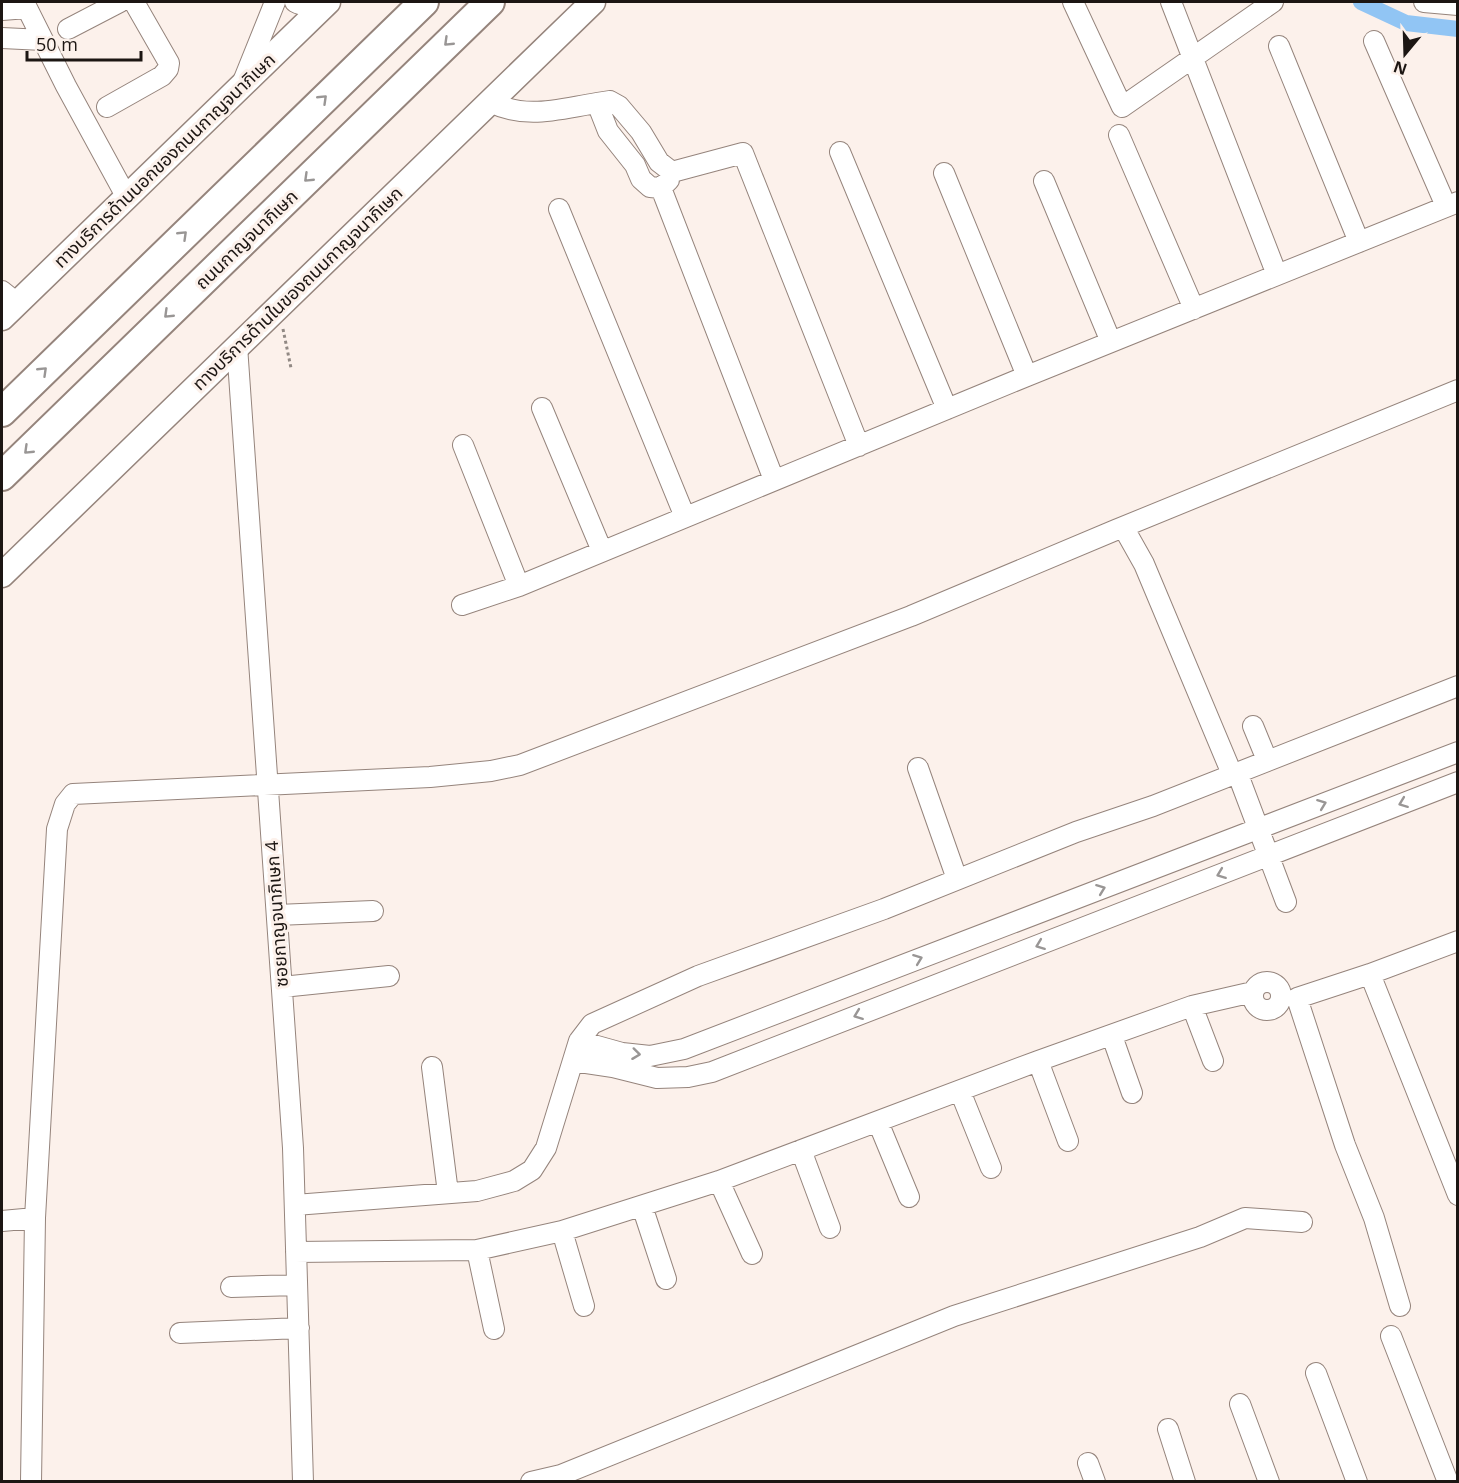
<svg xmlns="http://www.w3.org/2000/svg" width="1459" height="1483" viewBox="0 0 1459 1483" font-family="'Open Sans','Noto Sans Thai',sans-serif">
<rect width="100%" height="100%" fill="#fcf1eb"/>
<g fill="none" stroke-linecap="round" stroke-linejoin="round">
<!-- canal -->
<path stroke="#91c5f4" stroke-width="16" d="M 1361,2 L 1406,23 L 1458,29"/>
<!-- minor casing -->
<g stroke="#95847c" stroke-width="22">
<path id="minor" d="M 24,2 L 66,86 L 126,196
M 295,2 C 304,7 313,5 322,2
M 1073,2 L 1122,107 L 1273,2
M 1171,2 L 1277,275
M 1424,2 L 1458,5
M 2,10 L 27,8
M 68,29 L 120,2
M 2,38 L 43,40
M 1374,41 L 1446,206
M 1279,46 L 1359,242
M 242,84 L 275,2
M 490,102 C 527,120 558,109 597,103 L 608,131 L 635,165 L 641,179 L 650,187 L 661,188 L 669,180
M 597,103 L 610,101 L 619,106 L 641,132 L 659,162 L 672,172
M 107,107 L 162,76 L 168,69 L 169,63 L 134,2
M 1119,135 L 1194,309
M 840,152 L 947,409
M 672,172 L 743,153 L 859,446
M 944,173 L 1027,376
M 1044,181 L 1111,342
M 661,188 L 774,480
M 559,209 L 685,517
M 2,291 L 17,303
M 237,346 L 293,1148 L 303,1482
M 542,408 L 602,551
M 463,445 L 519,586
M 1118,529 L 1458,390
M 462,605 L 519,586 L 1027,376 L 1458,202
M 1253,726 L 1267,760
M 918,768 L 957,879
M 1237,772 L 1286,902
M 277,915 L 373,911
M 1370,974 L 1458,1195
M1253 996a14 14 0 1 1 28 0a14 14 0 1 1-28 0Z
M 282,987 L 389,976
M 1192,1006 L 1213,1061
M 1112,1036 L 1132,1093
M 579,1041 L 622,1053 L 650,1056 L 684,1049 L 1458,752
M 573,1061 L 613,1067 L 657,1078 L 688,1077 L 712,1072 L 1458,782
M 1038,1061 L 1068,1141
M 432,1067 L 448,1193
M 960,1091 L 991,1168
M 878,1122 L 909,1197
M 801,1150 L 830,1228
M 719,1181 L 752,1254
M 295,1205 L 477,1191 L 514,1181 L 532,1170 L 546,1148 L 579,1041 L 592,1024 L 698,976 L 884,909 L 1076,832 L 1153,806 L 1458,686
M 642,1206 L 666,1279
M 2,1221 L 35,1218
M 562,1231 L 584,1306
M 477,1250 L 494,1329
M 296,1252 L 477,1250 L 562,1231 L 719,1181 L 1038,1061 L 1192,1006 L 1253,992
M 231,1287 L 297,1285
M 1400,1306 L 1374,1218 L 1345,1145 L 1297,998 L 1370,974 L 1458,941
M 180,1333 L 299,1328
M 1391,1336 L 1448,1482
M 1316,1373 L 1357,1482
M 1240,1404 L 1269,1482
M 1168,1429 L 1185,1482
M 1088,1463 L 1095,1482
M 31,1482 L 35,1218 L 57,829 L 65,804 L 73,794 L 430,777 L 491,771 L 520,765 L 911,616 L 1118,529 L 1126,532 L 1144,564 L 1232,774
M 531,1482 L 561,1475 L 954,1316 L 1200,1237 L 1245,1218 L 1302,1222"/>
</g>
<!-- major casing -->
<g stroke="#95847c" stroke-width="27">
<path id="major" d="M 2,318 L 328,2
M 2,575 L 593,2"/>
</g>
<!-- highway casing -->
<g stroke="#95847c" stroke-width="32">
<path id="highway" d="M 2,412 L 424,2
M 2,476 L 490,2"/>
</g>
<!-- path -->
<path stroke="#918984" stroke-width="3" stroke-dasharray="3 3" stroke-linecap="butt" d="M 283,329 L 291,368"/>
<!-- minor -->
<use href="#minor" stroke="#fff" stroke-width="20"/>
<!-- major -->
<use href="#major" stroke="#fff" stroke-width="24"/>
<!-- highway -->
<use href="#highway" stroke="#fff" stroke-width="28"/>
</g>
<!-- one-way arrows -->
<defs><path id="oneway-chevron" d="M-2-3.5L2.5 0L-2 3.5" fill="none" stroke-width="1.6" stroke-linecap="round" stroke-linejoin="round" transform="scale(1.5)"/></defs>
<g stroke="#999695">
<use href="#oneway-chevron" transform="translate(448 42) rotate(136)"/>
<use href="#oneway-chevron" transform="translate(323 99) rotate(-44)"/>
<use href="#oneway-chevron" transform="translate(308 178) rotate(136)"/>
<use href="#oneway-chevron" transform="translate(183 235) rotate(-44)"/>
<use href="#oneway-chevron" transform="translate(168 314) rotate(136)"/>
<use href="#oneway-chevron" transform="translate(43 371) rotate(-44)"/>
<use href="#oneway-chevron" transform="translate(28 450) rotate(136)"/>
<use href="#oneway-chevron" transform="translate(1403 803) rotate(159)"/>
<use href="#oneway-chevron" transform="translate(1322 804) rotate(-21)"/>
<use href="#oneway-chevron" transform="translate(1221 874) rotate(159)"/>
<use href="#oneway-chevron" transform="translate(1101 889) rotate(-21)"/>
<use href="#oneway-chevron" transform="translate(1040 945) rotate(159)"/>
<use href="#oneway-chevron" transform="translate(918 959) rotate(-21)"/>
<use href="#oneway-chevron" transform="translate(858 1015) rotate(159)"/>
<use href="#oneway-chevron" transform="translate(636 1054) rotate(7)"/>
</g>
<g text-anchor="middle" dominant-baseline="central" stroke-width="6" stroke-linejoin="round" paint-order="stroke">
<!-- street labels -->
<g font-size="18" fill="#1c1613" stroke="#fcf1eb">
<text transform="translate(164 160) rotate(-44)">ทางบริการด้านนอกของถนนกาญจนาภิเษก</text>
<text transform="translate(246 239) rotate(-44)">ถนนกาญจนาภิเษก</text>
<text transform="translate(297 288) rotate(-44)">ทางบริการด้านในของถนนกาญจนาภิเษก</text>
<text transform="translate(276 914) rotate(-94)">ซอยกาญจนาภิเษก 4</text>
</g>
</g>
<!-- border -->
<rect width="1459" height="1483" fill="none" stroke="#1c1613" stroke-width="6"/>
<!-- north arrow -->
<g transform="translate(1405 54) rotate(199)" stroke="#fcf1eb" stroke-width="4.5" paint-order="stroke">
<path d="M0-4.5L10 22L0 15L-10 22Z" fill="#1c1613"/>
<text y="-9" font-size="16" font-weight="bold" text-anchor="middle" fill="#1c1613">N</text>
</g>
<!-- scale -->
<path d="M27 51v9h114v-9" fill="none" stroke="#1c1613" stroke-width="3"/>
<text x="36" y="51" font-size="18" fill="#1c1613" stroke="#fcf1eb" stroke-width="4.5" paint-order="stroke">50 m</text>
</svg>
